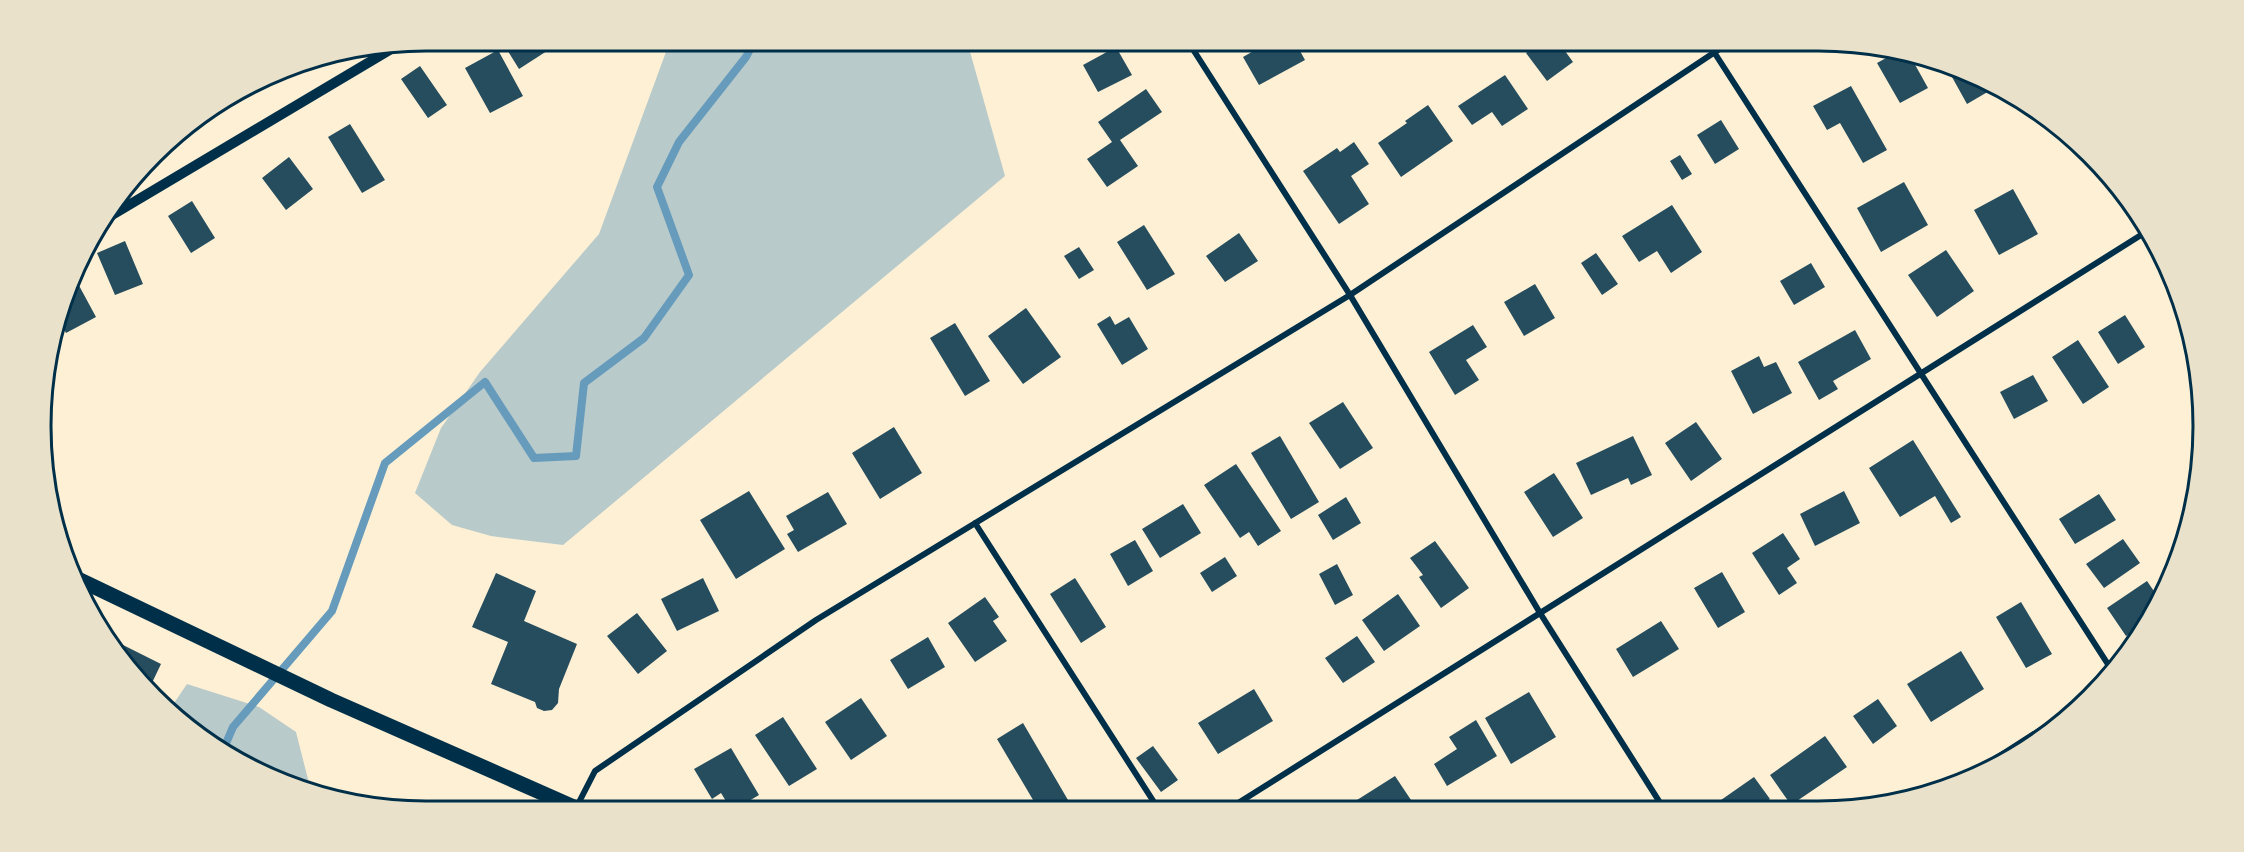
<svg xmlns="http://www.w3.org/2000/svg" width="2244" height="852" viewBox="0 0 2244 852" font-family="'Zilla Slab',serif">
<rect width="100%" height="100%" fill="#fdf0d5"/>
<!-- green -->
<path fill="#b9caca" d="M 670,41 L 967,41 L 1005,176 L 563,545 L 491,536 L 452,525 L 415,493 L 441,428 L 480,372 L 599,234 Z
M 187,684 L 259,707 L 296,732 L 311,791 L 192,732 L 170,709 Z"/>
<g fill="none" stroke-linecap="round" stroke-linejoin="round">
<!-- stream -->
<path stroke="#669bbc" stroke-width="8" d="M 224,748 L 233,727 L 332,611 L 385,463 L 485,382 L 534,458 L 576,456 L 584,383 L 644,338 L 689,275 L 657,187 L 679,142 L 746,57 L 755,40"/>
</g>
<!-- building -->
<path fill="#264d5e" d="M 501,40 L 564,40 L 519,69 Z
M 1273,40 L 1294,40 L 1305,60 L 1259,85 L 1243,57 Z
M 1543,40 L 1557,40 L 1573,62 L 1547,81 L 1526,53 Z
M 1116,47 L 1132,75 L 1098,92 L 1083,65 Z
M 498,50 L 523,96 L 490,113 L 465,68 Z
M 1899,51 L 1908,52 L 1928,88 L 1900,103 L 1877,63 Z
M 420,66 L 447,105 L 428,118 L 401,79 Z
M 1947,68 L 1991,90 L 1967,104 Z
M 1505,75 L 1528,109 L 1502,126 L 1492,112 L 1472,125 L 1458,106 Z
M 1851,86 L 1887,150 L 1863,163 L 1840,123 L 1827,130 L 1813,106 Z
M 1146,89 L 1162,112 L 1120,140 L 1138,166 L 1107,187 L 1087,159 L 1112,142 L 1098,122 Z
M 1428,105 L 1453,141 L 1401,177 L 1378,143 L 1407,123 L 1405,121 Z
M 1721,120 L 1739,149 L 1715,164 L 1697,135 Z
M 350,124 L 385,180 L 362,193 L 328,137 Z
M 1354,142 L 1369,164 L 1351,176 L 1369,204 L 1339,224 L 1303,171 L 1337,148 L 1340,152 Z
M 1680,155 L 1692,174 L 1682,180 L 1670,161 Z
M 289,157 L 313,189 L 286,210 L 262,178 Z
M 1904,182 L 1928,225 L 1881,252 L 1857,208 Z
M 2013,189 L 2038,234 L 1999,255 L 1974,210 Z
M 192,201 L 215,238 L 191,253 L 168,216 Z
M 1672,205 L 1702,252 L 1671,273 L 1657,251 L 1639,262 L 1622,236 Z
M 1144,225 L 1175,274 L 1147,290 L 1117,242 Z
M 1239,233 L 1258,261 L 1225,282 L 1206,256 Z
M 125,241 L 143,284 L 115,295 L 97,253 Z
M 1079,247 L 1094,270 L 1079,279 L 1064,256 Z
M 1946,250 L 1974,291 L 1937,317 L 1908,275 Z
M 1596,253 L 1618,284 L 1602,295 L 1581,263 Z
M 1811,263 L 1825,287 L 1794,305 L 1780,281 Z
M 76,280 L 96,317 L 66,333 L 61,324 Z
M 1535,284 L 1555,318 L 1524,336 L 1504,302 Z
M 1026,308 L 1061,357 L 1023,384 L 988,336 Z
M 2125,315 L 2145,347 L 2118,364 L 2098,332 Z
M 1110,316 L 1115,325 L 1129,317 L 1148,349 L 1122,365 L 1097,324 Z
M 955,323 L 990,381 L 965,396 L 930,338 Z
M 1473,325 L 1487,347 L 1466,360 L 1479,380 L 1455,395 L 1429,352 Z
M 1855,330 L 1871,359 L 1833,381 L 1838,389 L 1819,400 L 1798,362 Z
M 2078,340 L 2109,387 L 2083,404 L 2052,357 Z
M 1759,356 L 1764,367 L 1776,362 L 1792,393 L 1753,414 L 1731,371 Z
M 2033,375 L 2048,401 L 2014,419 L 2000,392 Z
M 1343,402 L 1373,448 L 1340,469 L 1309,423 Z
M 1696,422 L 1722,459 L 1691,481 L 1665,443 Z
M 894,427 L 922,473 L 880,499 L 852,453 Z
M 1280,436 L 1319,502 L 1291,519 L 1251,453 Z
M 1633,436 L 1652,475 L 1631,485 L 1628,478 L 1591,495 L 1576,463 Z
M 1913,440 L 1961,517 L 1951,523 L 1935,496 L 1900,517 L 1869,468 Z
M 1236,464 L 1281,531 L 1258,546 L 1249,532 L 1240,538 L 1204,485 Z
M 1554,473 L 1583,518 L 1553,537 L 1524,492 Z
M 749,491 L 785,549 L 736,579 L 700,520 Z
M 1844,491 L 1860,523 L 1815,546 L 1800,514 Z
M 828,492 L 847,524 L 798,552 L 787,534 L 794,530 L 786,516 Z
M 2099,494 L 2116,520 L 2075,544 L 2059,519 Z
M 1346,497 L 1361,523 L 1333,540 L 1318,515 Z
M 1183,504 L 1201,533 L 1160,558 L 1142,529 Z
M 1783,533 L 1800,559 L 1787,568 L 1797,583 L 1779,595 L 1752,553 Z
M 2123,539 L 2140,563 L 2104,588 L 2086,564 Z
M 1135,540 L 1153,571 L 1128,586 L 1110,554 Z
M 1435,541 L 1469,588 L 1441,608 L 1419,577 L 1423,575 L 1410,558 Z
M 1225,557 L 1237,576 L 1212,592 L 1200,573 Z
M 1337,564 L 1353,595 L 1335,605 L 1319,574 Z
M 1722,572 L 1745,612 L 1718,628 L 1694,588 Z
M 496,573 L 536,591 L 524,621 L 577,644 L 559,689 L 558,703 L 552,710 L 544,711 L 537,708 L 535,702 L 491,684 L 508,642 L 472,627 Z
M 703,578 L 719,611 L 677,631 L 661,599 Z
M 1075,578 L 1106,627 L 1081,643 L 1050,594 Z
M 2147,581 L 2160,600 L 2152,619 L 2126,636 L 2107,608 Z
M 1398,594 L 1420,626 L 1384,651 L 1362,620 Z
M 985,597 L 999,617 L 993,621 L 1007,641 L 975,662 L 948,623 Z
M 2021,602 L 2052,654 L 2026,668 L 1996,617 Z
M 637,613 L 667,651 L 638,674 L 607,636 Z
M 1661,621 L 1679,649 L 1633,677 L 1616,649 Z
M 103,635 L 161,664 L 150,687 L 105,640 Z
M 1357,636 L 1375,662 L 1343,683 L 1325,658 Z
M 928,637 L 945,667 L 908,689 L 890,660 Z
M 1961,651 L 1984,689 L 1931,722 L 1907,684 Z
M 1254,689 L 1273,721 L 1218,754 L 1198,723 Z
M 1529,692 L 1556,737 L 1511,764 L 1485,718 Z
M 861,698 L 887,736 L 851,760 L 825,722 Z
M 1878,699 L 1897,726 L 1873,744 L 1853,716 Z
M 783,717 L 817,769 L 789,786 L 755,735 Z
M 1476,720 L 1497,756 L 1447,786 L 1434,764 L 1457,749 L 1449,737 Z
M 1023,723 L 1068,800 L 1051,810 L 1039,810 L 997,739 Z
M 1825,736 L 1847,767 L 1791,805 L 1770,775 Z
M 1153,746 L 1178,780 L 1161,792 L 1136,758 Z
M 731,748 L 759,795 L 732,811 L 721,793 L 712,799 L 694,769 Z
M 1395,776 L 1417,809 L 1363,809 L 1357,800 Z
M 1754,777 L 1770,799 L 1756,808 L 1712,809 L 1711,807 Z"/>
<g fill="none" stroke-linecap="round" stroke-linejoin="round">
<!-- minor -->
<path stroke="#003049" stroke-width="6" d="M 1187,40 L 1350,295 L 1540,613 L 1664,809
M 1714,52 L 2111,669
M 975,523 L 1159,810
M 1964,779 L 2082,703
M 576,808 L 595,771 L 816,620 L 1350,295 L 1733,40
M 1227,810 L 2149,230"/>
<!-- tertiary -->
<path stroke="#003049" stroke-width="10" d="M 102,221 L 398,45"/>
<!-- primary -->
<path stroke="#003049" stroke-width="15" d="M 80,580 L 331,700 L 583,811"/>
</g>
<!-- crop -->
<path d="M0 0H2244V852H0ZM426 51H1818A375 375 0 0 1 2193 426V426A375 375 0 0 1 1818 801H426A375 375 0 0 1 51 426V426A375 375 0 0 1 426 51Z" fill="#e9e1ca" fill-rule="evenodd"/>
<path fill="none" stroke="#003049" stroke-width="3" d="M426 51H1818A375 375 0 0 1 2193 426V426A375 375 0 0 1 1818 801H426A375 375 0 0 1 51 426V426A375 375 0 0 1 426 51Z"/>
</svg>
